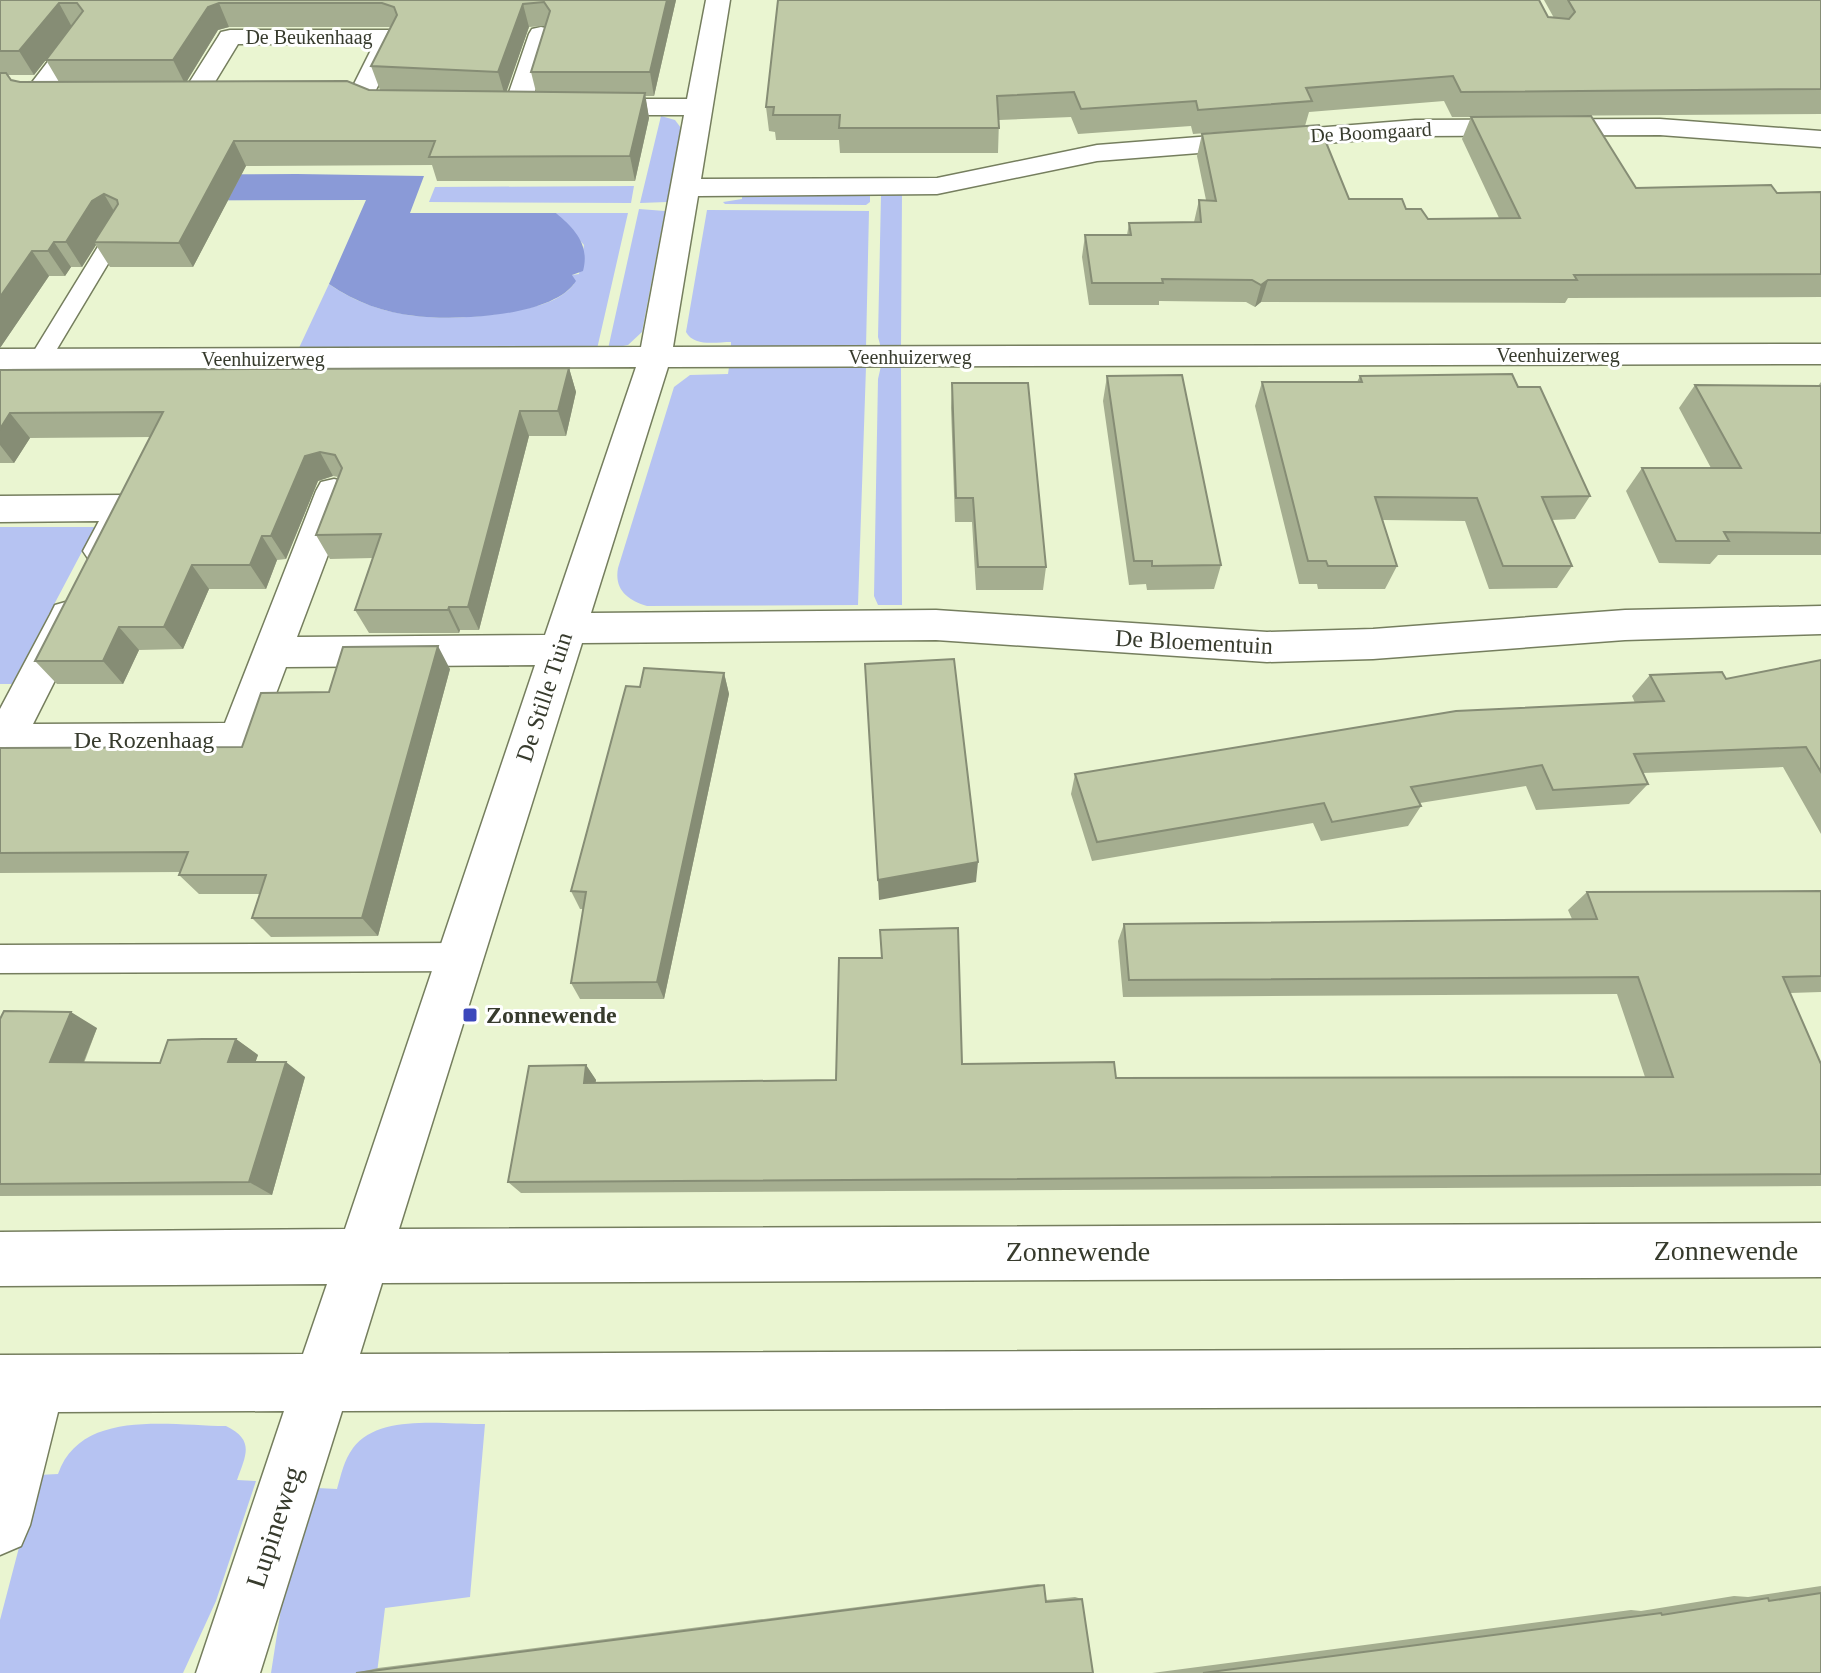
<svg xmlns="http://www.w3.org/2000/svg" width="1821" height="1673" viewBox="0 0 1821 1673" font-family="'Times New Roman',serif">
<rect width="100%" height="100%" fill="#eaf5d1"/>
<!-- green -->
<path fill="#b6c3f2" d="M 661,116 L 675,120 L 681,128 L 667,202 L 640,203 Z
M 634,186 L 631,203 L 429,202 L 435,187 Z
M 742,194 L 870,194 L 870,202 L 866,205 L 725,204 L 723,202 L 742,199 Z
M 902,194 L 901,348 L 881,348 L 878,337 L 881,195 Z
M 639,209 L 665,211 L 642,332 L 628,345 L 608,349 Z
M 707,210 L 869,211 L 866,348 L 731,349 L 731,342 C 716,342 694,347 686,332 Z
M 556,213 L 628,213 L 597,349 L 298,350 L 329,284 C 382,322 452,323 514,311 C 535,307 560,302 574,284 L 572,275 L 579,274 L 584,245 Z
M 881,366 L 901,367 L 902,605 L 878,605 L 874,596 L 878,379 Z
M 729,367 L 866,367 L 858,605 L 647,606 C 628,600 614,590 618,568 L 674,387 L 690,375 L 728,374 Z
M 0,527 L 95,527 L 12,684 L 0,684 Z
M 485,1424 L 470,1597 L 385,1608 L 377,1673 L 271,1673 L 282,1602 L 317,1488 L 337,1489 C 341,1475 344,1460 353,1448 C 379,1413 446,1425 485,1424 Z
M 226,1426 C 255,1440 246,1455 237,1480 L 256,1481 L 216,1601 L 183,1673 L 0,1673 L 0,1620 L 38,1475 L 58,1474 C 81,1408 170,1426 226,1426 Z"/>
<!-- water -->
<path fill="#8a9ad7" d="M 297,174 L 424,176 L 410,213 L 556,213 C 575,229 590,245 583,271 L 572,275 L 576,281 C 554,317 455,321 416,316 C 385,313 355,302 329,284 L 366,200 L 0,201 L 0,175 Z"/>
<g fill="none" stroke-linecap="round" stroke-linejoin="round">
<!-- lane casing -->
<g stroke="#757e5e" stroke-width="3">
<path id="lane" d="M 120,221 L 130,227 L 51,359 L 48,364 L 32,364 L 29,359 L 110,227 Z
M 459,943 L 470,947 L 475,957 L 470,967 L 459,971 L 0,973 L 0,945 Z"/>
</g>
<!-- street casing -->
<g stroke="#757e5e" stroke-width="3">
<path id="street" d="M 706,0 L 730,0 L 701,179 L 937,178 L 1097,145 L 1415,120 L 1660,119 L 1821,131 L 1821,147 L 1660,135 L 1415,136 L 1097,161 L 937,194 L 698,196 L 673,347 L 1821,344 L 1821,364 L 668,367 L 591,613 L 936,610 L 1267,632 L 1373,629 L 1625,610 L 1821,606 L 1821,634 L 1625,640 L 1373,659 L 1267,662 L 936,640 L 582,643 L 399,1229 L 1821,1223 L 1821,1277 L 382,1283 L 360,1354 L 1821,1348 L 1821,1406 L 342,1411 L 260,1673 L 196,1673 L 284,1411 L 58,1412 L 30,1525 L 21,1546 L 0,1555 L 0,1355 L 303,1354 L 327,1284 L 0,1286 L 0,1232 L 345,1229 L 535,665 L 286,667 L 254,752 L 239,757 L 0,758 L 0,709 L 50,615 L 55,605 L 69,601 L 83,605 L 88,615 L 33,724 L 225,723 L 316,491 L 321,482 L 334,479 L 347,482 L 352,491 L 297,637 L 545,635 L 636,367 L 0,369 L 0,349 L 641,347 L 684,115 L 586,115 L 577,113 L 573,107 L 577,101 L 586,99 L 687,99 Z
M 541,27 L 550,29 L 553,34 L 530,107 L 526,113 L 508,113 L 504,107 L 529,34 L 532,29 Z
M 81,28 L 90,30 L 93,35 L 51,91 L 33,91 L 29,86 L 33,81 L 72,30 Z
M 230,30 L 390,30 L 399,32 L 402,37 L 371,100 L 353,100 L 349,94 L 374,44 L 238,44 L 204,100 L 186,100 L 182,94 L 218,37 L 221,32 Z
M 124,495 L 137,499 L 142,508 L 115,560 L 102,564 L 89,560 L 83,551 L 99,521 L 0,522 L 0,496 Z"/>
</g>
<!-- lane -->
<use href="#lane" fill="#fff" fill-rule="evenodd"/>
<!-- street -->
<use href="#street" fill="#fff" fill-rule="evenodd"/>
</g>
<!-- wall -->
<path fill="#a5ae90" fill-rule="evenodd" d="M 0,0 L 676,0 L 654,96 L 645,96 L 649,118 L 635,181 L 437,181 L 432,165 L 246,166 L 193,267 L 110,267 L 96,245 L 82,267 L 71,267 L 65,276 L 49,276 L 0,348 ZM 545,26 L 531,72 L 536,92 L 506,91 L 529,27 ZM 229,27 L 390,27 L 371,66 L 380,90 L 187,81 L 218,30 ZM 55,48 L 46,60 L 59,82 L 20,82 L 11,80 L 8,75 L 34,75 Z
M 1544,0 L 1821,0 L 1821,114 L 1519,116 L 1636,188 L 1777,193 L 1821,192 L 1821,297 L 1568,298 L 1565,303 L 1261,302 L 1255,307 L 1246,302 L 1159,301 L 1159,305 L 1089,305 L 1082,257 L 1085,235 L 1127,235 L 1129,223 L 1194,222 L 1199,200 L 1206,200 L 1197,156 L 1202,134 L 1349,199 L 1406,209 L 1428,219 L 1499,218 L 1462,139 L 1471,117 L 1452,117 L 1444,101 L 1309,112 L 1305,126 L 1193,134 L 1191,126 L 1078,134 L 1071,117 L 999,120 L 998,153 L 840,153 L 839,140 L 776,140 L 775,132 L 769,131 L 766,107 L 1548,17 L 1554,18 Z
M 569,368 L 576,392 L 566,436 L 529,436 L 479,630 L 460,630 L 459,633 L 369,633 L 355,610 L 373,558 L 330,559 L 316,535 L 338,477 L 333,476 L 318,481 L 286,559 L 277,560 L 266,589 L 209,589 L 183,649 L 139,650 L 123,684 L 57,684 L 35,661 L 151,437 L 30,438 L 14,463 L 0,463 L 0,370 Z
M 1107,376 L 1221,565 L 1214,589 L 1147,590 L 1146,584 L 1129,585 L 1103,401 Z
M 1360,376 L 1518,387 L 1590,496 L 1575,519 L 1552,520 L 1572,566 L 1557,588 L 1489,589 L 1465,521 L 1382,520 L 1397,566 L 1385,589 L 1318,589 L 1317,584 L 1299,584 L 1255,406 L 1262,382 L 1357,382 Z
M 1821,382 L 1821,555 L 1718,555 L 1710,564 L 1659,563 L 1626,491 L 1642,468 L 1711,468 L 1679,408 L 1695,385 L 1818,386 Z
M 952,383 L 1046,567 L 1043,590 L 976,590 L 972,522 L 955,522 L 951,408 Z
M 1821,660 L 1821,834 L 1783,767 L 1643,773 L 1648,784 L 1629,804 L 1536,810 L 1526,786 L 1420,803 L 1421,806 L 1408,826 L 1321,841 L 1313,823 L 1092,861 L 1071,794 L 1075,774 L 1635,703 L 1632,696 L 1650,675 L 1726,679 Z
M 450,669 L 378,936 L 271,937 L 252,918 L 260,894 L 199,894 L 179,875 L 180,872 L 0,873 L 0,748 L 242,747 L 329,692 Z
M 724,673 L 729,694 L 664,999 L 580,999 L 571,983 L 583,909 L 580,909 L 571,891 L 640,687 Z
M 1821,891 L 1821,992 L 1790,993 L 1821,1064 L 1821,1186 L 521,1193 L 508,1182 L 586,1065 L 596,1080 L 595,1083 L 836,1080 L 962,1064 L 1116,1078 L 1645,1077 L 1617,994 L 1123,997 L 1118,941 L 1124,924 L 1572,919 L 1568,910 L 1587,892 Z
M 0,1019 L 97,1028 L 84,1063 L 160,1063 L 236,1039 L 258,1055 L 255,1062 L 305,1077 L 272,1195 L 0,1196 Z
M 1038,1584 L 1044,1585 L 1046,1600 L 1075,1597 L 1082,1599 L 356,1673 L 378,1668 Z
M 1821,1586 L 1821,1673 L 1152,1673 L 1631,1610 L 1641,1611 L 1734,1596 L 1748,1597 Z"/>
<!-- shaded-wall -->
<path fill="#868d75" d="M 667,0 L 676,0 L 654,96 L 650,72 Z
M 59,3 L 72,27 L 34,75 L 19,51 Z
M 219,3 L 229,27 L 218,30 L 185,84 L 173,60 L 208,7 Z
M 523,4 L 529,27 L 505,96 L 498,72 Z
M 645,93 L 649,118 L 635,181 L 630,156 Z
M 234,141 L 246,166 L 193,267 L 179,243 Z
M 104,194 L 118,218 L 94,242 L 96,245 L 82,267 L 66,242 L 92,201 Z
M 54,242 L 71,267 L 65,276 L 48,251 Z
M 32,251 L 49,276 L 0,348 L 0,297 Z
M 1268,280 L 1261,302 L 1255,307 L 1261,285 Z
M 569,368 L 576,392 L 566,436 L 558,411 Z
M 520,411 L 529,436 L 479,630 L 468,607 Z
M 10,413 L 30,438 L 14,463 L 0,445 L 0,429 Z
M 320,452 L 333,476 L 318,481 L 286,559 L 271,536 L 305,456 Z
M 262,536 L 277,560 L 266,589 L 250,565 Z
M 192,565 L 209,589 L 183,649 L 164,627 Z
M 449,607 L 460,630 L 459,633 L 448,610 Z
M 119,627 L 139,650 L 123,684 L 103,661 Z
M 438,646 L 450,669 L 378,936 L 362,918 Z
M 724,673 L 729,694 L 664,999 L 657,982 Z
M 978,862 L 976,882 L 879,900 L 878,880 Z
M 71,1012 L 97,1028 L 77,1078 L 50,1062 Z
M 236,1039 L 258,1055 L 250,1078 L 228,1062 Z
M 286,1062 L 305,1077 L 272,1195 L 249,1182 Z
M 586,1065 L 596,1080 L 593,1098 L 584,1083 Z"/>
<!-- building -->
<path fill="#c0caa7" stroke="#868d75" stroke-width="2" d="M 0,0 L 667,0 L 650,72 L 531,72 L 550,11 L 544,2 L 523,4 L 498,72 L 371,66 L 397,15 L 394,7 L 382,3 L 219,3 L 208,7 L 173,60 L 46,60 L 83,11 L 77,3 L 59,3 L 19,51 L 0,51 Z
M 778,0 L 1539,0 L 1548,17 L 1569,19 L 1575,12 L 1568,0 L 1821,0 L 1821,89 L 1461,92 L 1453,76 L 1306,88 L 1312,101 L 1198,110 L 1196,101 L 1081,109 L 1074,92 L 997,96 L 999,128 L 839,128 L 840,115 L 773,115 L 774,107 L 766,107 Z
M 0,73 L 6,73 L 11,80 L 20,82 L 347,81 L 369,90 L 645,93 L 630,156 L 429,157 L 435,141 L 234,141 L 179,243 L 94,242 L 118,204 L 117,200 L 104,194 L 92,201 L 66,242 L 54,242 L 48,251 L 32,251 L 0,297 Z
M 1591,116 L 1636,188 L 1771,185 L 1777,193 L 1821,192 L 1821,274 L 1574,275 L 1577,280 L 1268,280 L 1261,285 L 1252,280 L 1162,279 L 1163,283 L 1092,283 L 1085,235 L 1131,235 L 1129,223 L 1201,222 L 1199,200 L 1216,201 L 1202,134 L 1319,125 L 1349,199 L 1402,199 L 1406,209 L 1421,209 L 1428,219 L 1520,218 L 1471,117 Z
M 569,368 L 558,411 L 520,411 L 468,607 L 449,607 L 448,610 L 355,610 L 381,534 L 316,535 L 342,468 L 335,455 L 320,452 L 305,456 L 271,536 L 262,536 L 250,565 L 192,565 L 164,627 L 119,627 L 103,661 L 35,661 L 163,412 L 10,413 L 0,429 L 0,370 Z
M 1512,374 L 1518,387 L 1540,387 L 1590,496 L 1542,497 L 1572,566 L 1503,566 L 1477,498 L 1375,497 L 1397,566 L 1328,566 L 1326,561 L 1308,561 L 1262,382 L 1362,382 L 1360,376 Z
M 1182,375 L 1221,565 L 1152,566 L 1152,561 L 1134,561 L 1107,376 Z
M 952,383 L 1028,383 L 1046,567 L 978,567 L 973,498 L 956,498 Z
M 1695,385 L 1821,386 L 1821,533 L 1724,532 L 1729,541 L 1676,541 L 1642,468 L 1741,468 Z
M 438,646 L 362,918 L 252,918 L 266,875 L 179,875 L 188,852 L 0,853 L 0,748 L 242,747 L 261,693 L 329,692 L 343,647 Z
M 954,659 L 978,862 L 878,880 L 865,664 Z
M 1821,660 L 1821,772 L 1806,747 L 1634,754 L 1648,784 L 1553,790 L 1542,765 L 1411,787 L 1421,806 L 1377,814 L 1332,822 L 1324,803 L 1097,842 L 1075,774 L 1456,711 L 1664,701 L 1650,675 L 1722,672 L 1726,679 Z
M 644,668 L 724,673 L 657,982 L 571,983 L 586,892 L 571,891 L 626,686 L 640,687 Z
M 1821,891 L 1821,976 L 1783,977 L 1821,1064 L 1821,1174 L 508,1182 L 529,1066 L 586,1065 L 584,1083 L 836,1080 L 839,958 L 882,958 L 880,930 L 958,928 L 962,1064 L 1114,1062 L 1116,1078 L 1673,1077 L 1638,977 L 1129,980 L 1124,924 L 1597,919 L 1587,892 Z
M 4,1011 L 71,1012 L 50,1062 L 160,1063 L 168,1040 L 202,1039 L 236,1039 L 228,1062 L 286,1062 L 249,1182 L 0,1184 L 0,1019 Z
M 1044,1585 L 1046,1602 L 1082,1599 L 1093,1673 L 356,1673 Z
M 1821,1593 L 1821,1673 L 1203,1673 L 1661,1613 L 1662,1615 L 1768,1598 L 1769,1601 Z"/>
<!-- markers -->
<rect fill="#3b47bb" stroke="#fff" stroke-width="3" x="462" y="1007" width="16" height="16" rx="4"/>
<g text-anchor="middle" dominant-baseline="central" stroke-width="6" stroke-linejoin="round" paint-order="stroke">
<!-- far-street labels -->
<g font-size="20" fill="#373b2d" stroke="#fff">
<text x="309" y="37">De Beukenhaag</text>
<text transform="translate(1371 132) rotate(-3)">De Boomgaard</text>
<text x="1558" y="355">Veenhuizerweg</text>
<text x="910" y="357">Veenhuizerweg</text>
<text x="263" y="359">Veenhuizerweg</text>
</g>
<!-- street labels -->
<g font-size="24" fill="#373b2d" stroke="#fff">
<text transform="translate(1194 642) rotate(3)">De Bloementuin</text>
<text transform="translate(544 697) rotate(-72)">De Stille Tuin</text>
<text x="144" y="740">De Rozenhaag</text>
</g>
<!-- poi labels -->
<g font-size="24" font-weight="bold" fill="#373b2d" stroke="#fff" text-anchor="start">
<text x="486" y="1015">Zonnewende</text>
</g>
<!-- near-street labels -->
<g font-size="28" fill="#373b2d" stroke="#fff">
<text x="1726" y="1250">Zonnewende</text>
<text x="1078" y="1251">Zonnewende</text>
<text transform="translate(274 1527) rotate(-72)">Lupineweg</text>
</g>
</g>
</svg>
